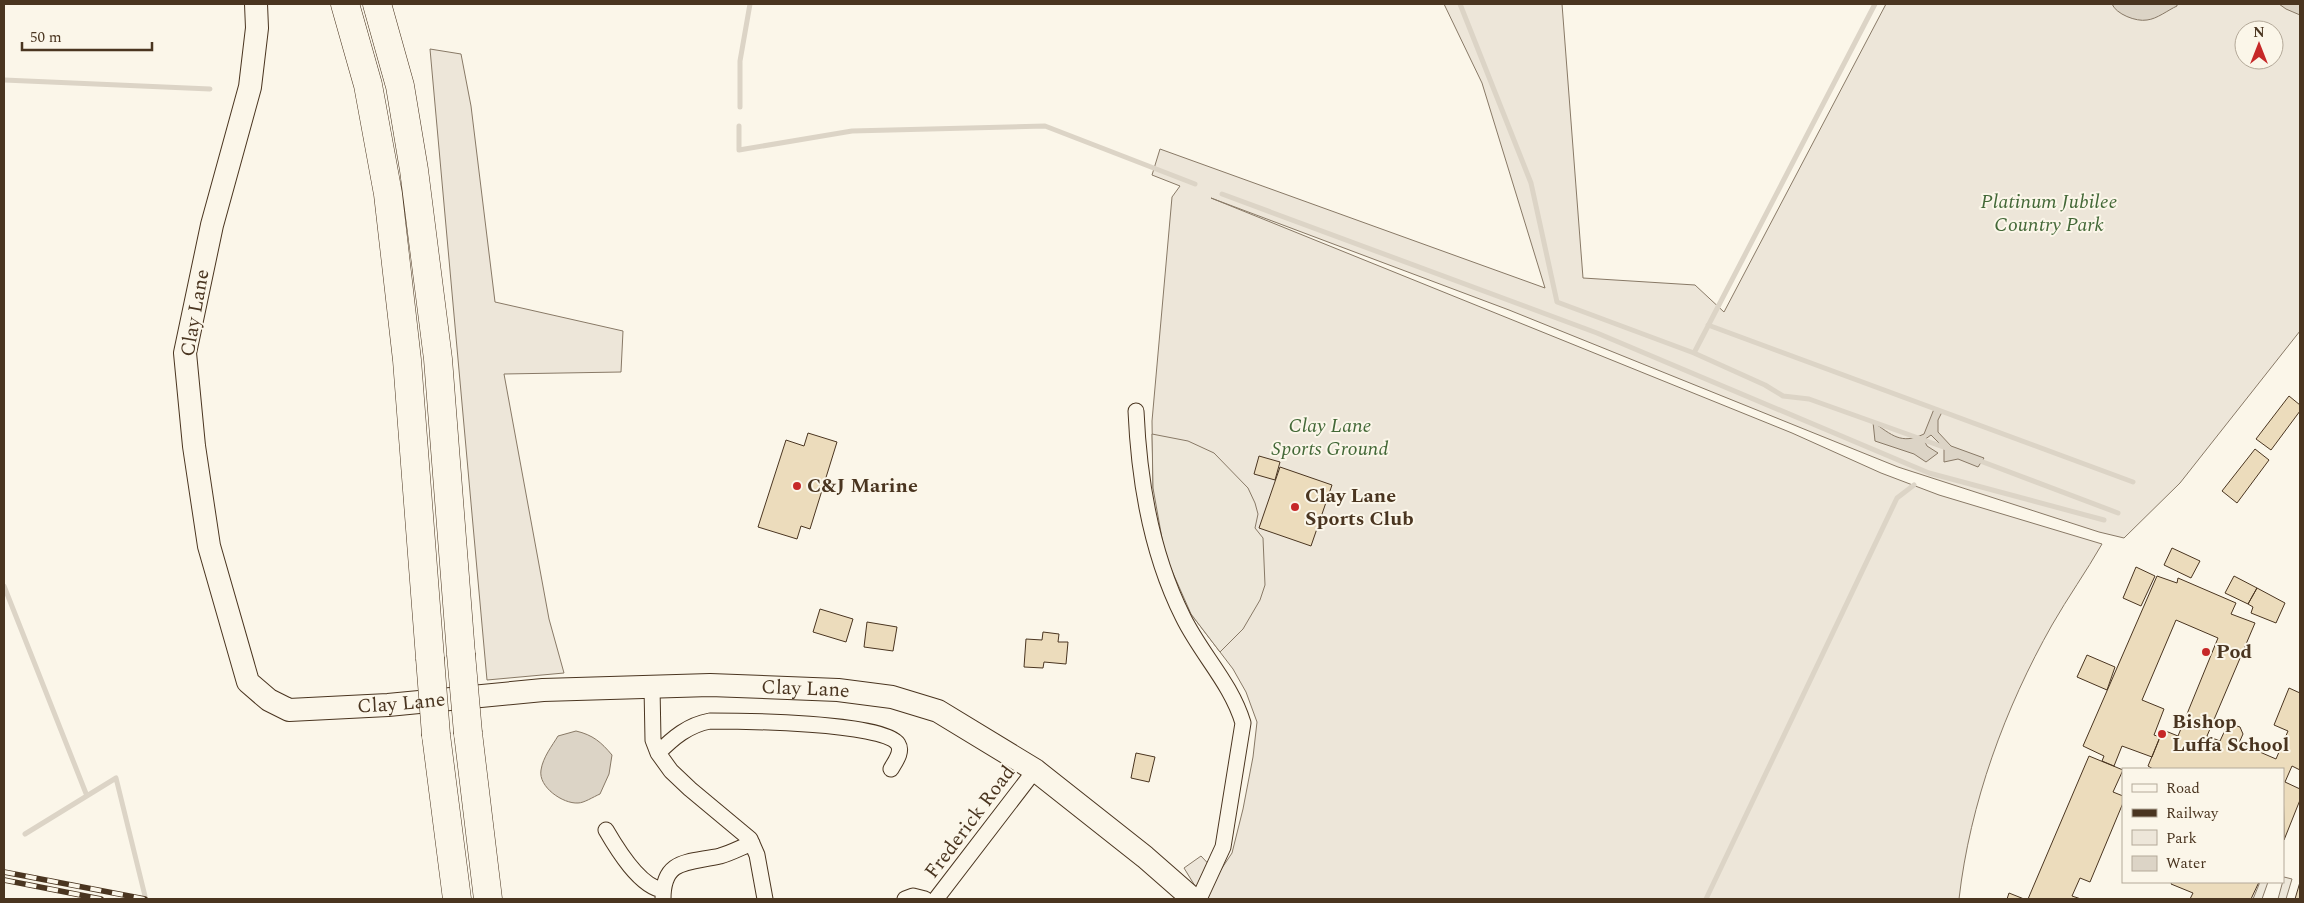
<svg xmlns="http://www.w3.org/2000/svg" width="2304" height="903" viewBox="0 0 2304 903" font-family="Spectral,serif">
<rect width="100%" height="100%" fill="#fbf6e9"/>
<!-- green -->
<path fill="#ede6d9" stroke="#887966" fill-rule="evenodd" d="M 1444,4 L 1562,4 L 1583,278 L 1695,285 L 1724,312 L 1886,4 L 2300,4 L 2300,331 L 2180,483 L 2124,538 L 2099,532 L 1898,467 L 1509,310 L 1211,198 L 1792,433 L 1881,473 L 1939,495 L 2102,544 C 2086,572 2068,597 2052,625 C 2005,708 1970,803 1959,899 L 1203,899 L 1184,868 L 1201,856 L 1218,874 L 1232,853 L 1243,809 L 1253,757 L 1257,722 L 1246,692 L 1233,669 L 1191,614 L 1153,488 L 1152,421 L 1172,197 L 1180,186 L 1152,175 L 1160,149 L 1545,288 L 1482,83 ZM 2244,30 L 2274,30 L 2274,60 L 2244,60 Z
M 430,49 L 461,54 L 471,106 L 495,302 L 623,331 L 621,372 L 504,374 L 549,619 L 564,673 L 487,680 Z"/>
<!-- parking -->
<path fill="#ede7d9" stroke="#887966" d="M 1152,434 L 1188,441 L 1214,453 L 1248,488 L 1255,503 L 1258,514 L 1255,528 L 1263,538 L 1265,585 L 1260,600 L 1243,629 L 1220,652 L 1191,614 L 1165,555 L 1153,488 Z
M 2284,877 L 2292,879 L 2286,899 L 2278,899 Z
M 2260,882 L 2268,882 L 2262,899 L 2253,899 Z"/>
<!-- water -->
<path fill="#dcd4c6" stroke="#887966" d="M 2112,4 L 2177,4 L 2177,6 C 2168,10 2157,19 2147,20 C 2136,22 2116,14 2112,4 Z
M 2279,4 L 2300,4 L 2300,15 L 2286,9 Z
M 1934,409 L 1942,412 L 1938,420 L 1938,432 L 1951,446 L 1984,458 L 1978,467 L 1958,459 L 1944,462 L 1944,448 L 1931,435 L 1924,440 L 1927,446 L 1938,453 L 1926,462 L 1914,454 L 1875,441 L 1873,422 C 1892,435 1901,445 1924,434 Z
M 576,731 C 593,735 601,742 612,755 L 609,774 L 600,794 C 593,797 584,803 578,803 C 563,804 538,787 541,770 C 543,757 552,746 558,736 Z"/>
<g fill="none" stroke-linecap="round" stroke-linejoin="round">
<!-- stream -->
<path stroke="#dcd4c6" stroke-width="5" d="M 1460,4 L 1531,183 L 1557,302 L 1694,353 L 1765,385 L 1783,396 L 1809,399 L 1949,449
M 4,80 L 210,89
M 740,107 L 740,61 L 750,4
M 739,126 L 739,150 L 852,131 L 1045,126 L 1195,184
M 1222,194 L 1597,333 L 1929,473 L 2104,520
M 1708,325 L 2133,482
M 1694,353 L 1875,4
M 1975,459 L 2118,513
M 4,586 L 87,796
M 25,834 L 116,778 L 145,896
M 1706,899 L 1897,498 L 1914,485"/>
</g>
<!-- building -->
<path fill="#ecdcbc" stroke="#4a3520" d="M 2289,396 L 2300,405 L 2300,411 L 2271,450 L 2256,439 Z
M 808,433 L 837,442 L 810,529 L 801,526 L 797,539 L 758,527 L 786,440 L 804,446 Z
M 2255,449 L 2269,460 L 2237,503 L 2222,491 Z
M 1259,456 L 1280,462 L 1275,480 L 1254,474 Z
M 1280,467 L 1332,485 L 1311,546 L 1259,528 Z
M 2172,548 L 2200,561 L 2191,578 L 2164,565 Z
M 2136,567 L 2155,576 L 2141,606 L 2123,598 Z
M 2157,576 L 2177,583 L 2178,578 L 2236,603 L 2231,614 L 2255,623 L 2207,736 L 2220,741 L 2226,728 L 2234,725 L 2240,727 L 2243,734 L 2239,743 L 2276,759 L 2288,731 L 2274,725 L 2289,688 L 2300,693 L 2300,770 L 2292,766 L 2285,782 L 2300,789 L 2300,800 L 2284,840 L 2283,769 L 2153,769 L 2148,766 L 2163,730 L 2178,736 L 2218,638 L 2176,620 L 2142,700 L 2164,709 L 2154,735 L 2160,737 L 2152,757 L 2122,746 L 2114,766 L 2102,761 L 2104,756 L 2083,746 Z
M 2234,576 L 2257,588 L 2248,604 L 2225,593 Z
M 2257,588 L 2285,603 L 2276,623 L 2251,613 L 2253,607 L 2248,604 Z
M 820,609 L 853,619 L 846,642 L 813,632 Z
M 867,622 L 897,627 L 893,651 L 864,647 Z
M 1043,632 L 1059,634 L 1058,642 L 1068,642 L 1066,664 L 1044,662 L 1043,668 L 1024,667 L 1026,639 L 1042,640 Z
M 2205,647 L 2210,649 L 2207,657 L 2202,654 Z
M 2087,655 L 2115,667 L 2107,690 L 2077,677 Z
M 1136,753 L 1155,757 L 1149,782 L 1131,778 Z
M 2089,756 L 2123,770 L 2113,792 L 2123,796 L 2123,803 L 2090,882 L 2080,878 L 2072,896 L 2081,899 L 2028,899 Z
M 2172,882 L 2259,882 L 2251,899 L 2190,899 L 2193,893 L 2171,884 Z
M 2300,882 L 2300,899 L 2295,899 Z
M 2009,893 L 2024,899 L 2007,899 Z"/>
<g fill="none" stroke-linecap="round" stroke-linejoin="round">
<!-- street casing -->
<g stroke="#4a3520" stroke-width="17">
<path id="street" d="M 1136,411 C 1139,481 1151,553 1183,617 C 1201,654 1231,683 1243,723 L 1223,847 L 1199,899
M 652,687 L 653,740 L 658,753 L 671,771 L 690,789 L 750,839 L 757,855 L 765,899
M 658,753 C 673,738 688,725 710,721 C 739,721 884,722 898,744 C 903,752 895,762 891,769
M 606,830 C 617,849 640,887 663,890
M 663,899 C 663,858 689,863 720,856 C 731,853 742,847 752,843
M 905,899 L 913,896 L 925,899
M 936,899 L 1035,770"/>
</g>
<!-- secondary casing -->
<g stroke="#4a3520" stroke-width="24">
<g id="secondary">
<path id="s1" d="M 256,4 L 257,28 L 250,87 L 212,225 L 185,353 L 194,446 L 209,546 L 248,682 L 269,700 L 289,710 L 388,705 L 543,690 L 710,685 L 838,690 L 892,697 L 938,711 L 1035,770 L 1145,857 L 1193,899"/>
</g>
</g>
<!-- highway casing -->
<g stroke="#4a3520" stroke-width="29">
<path id="highway" d="M 345,4 L 368,85 L 388,194 L 407,360 L 430,658
M 377,4 L 400,86 L 414,170 L 438,359 L 461,654
M 468,733 L 488,899
M 436,735 L 457,899"/>
</g>
<!-- street -->
<use href="#street" stroke="#fbf6e9" stroke-width="15"/>
<!-- secondary -->
<use href="#secondary" stroke="#fbf6e9" stroke-width="22"/>
<!-- highway -->
<use href="#highway" stroke="#fbf6e9" stroke-width="28"/>
<!-- rail casing -->
<g stroke="#4a3520" stroke-width="5.5">
<path id="rail" d="M 4,872 L 145,899
M 4,880 L 101,899"/>
</g>
<!-- rail -->
<use href="#rail" stroke="#fbf6e9" stroke-width="4" stroke-dasharray="11" stroke-linecap="butt"/>
<!-- highway-bridge casing -->
<g stroke="#4a3520" stroke-width="29" stroke-linecap="butt">
<path id="highway-bridge" d="M 461,654 L 468,733
M 430,658 L 436,735"/>
</g>
<!-- highway-bridge -->
<use href="#highway-bridge" stroke="#fbf6e9" stroke-width="28"/>
</g>
<!-- markers -->
<g fill="#c62828" stroke="#fbf6e9" stroke-width="2">
<circle cx="797" cy="486" r="5"/>
<circle cx="1295" cy="507" r="5"/>
<circle cx="2206" cy="652" r="5"/>
<circle cx="2162" cy="734" r="5"/>
</g>
<g text-anchor="middle" dominant-baseline="central" stroke-width="4" stroke-linejoin="round" paint-order="stroke">
<!-- park labels -->
<g font-size="20" font-style="italic" fill="#436837" stroke="#fbf6e9">
<text x="2049" y="202">Platinum Jubilee<tspan x="2049" dy="23">Country Park</tspan></text>
<text x="1330" y="426">Clay Lane<tspan x="1330" dy="23">Sports Ground</tspan></text>
</g>
<!-- street labels -->
<g font-size="20" fill="#4a3520" stroke="#fbf6e9">
<text transform="translate(195 313) rotate(-80)">Clay Lane</text>
<text stroke="none"><textPath href="#s1" startOffset="1261">Clay Lane</textPath></text>
<text stroke="none"><textPath href="#s1" startOffset="856">Clay Lane</textPath></text>
<text transform="translate(970 822) rotate(-53)">Frederick Road</text>
</g>
<!-- poi labels -->
<g font-size="20" font-weight="bold" fill="#4a3520" stroke="#fbf6e9" text-anchor="start">
<text x="807" y="486">C&amp;J Marine</text>
<text x="1305" y="496">Clay Lane<tspan x="1305" dy="23">Sports Club</tspan></text>
<text x="2216" y="652">Pod</text>
<text x="2172" y="722">Bishop<tspan x="2172" dy="23">Luffa School</tspan></text>
</g>
</g>
<!-- border -->
<rect width="2304" height="903" fill="none" stroke="#4a3520" stroke-width="10"/>
<!-- legend -->
<rect x="2122" y="768" width="162" height="115" fill="#fbf6e9" stroke="#b4a999"/>
<rect x="2132" y="784" width="25" height="8" fill="#fbf6e9" stroke="#b4a999"/>
<text x="2166" y="793" font-size="15" fill="#4a3520">Road</text>
<rect x="2132" y="809" width="25" height="8" fill="#4a3520" stroke="#b4a999"/>
<text x="2166" y="818" font-size="15" fill="#4a3520">Railway</text>
<rect x="2132" y="830" width="25" height="15" fill="#ede6d9" stroke="#b4a999"/>
<text x="2166" y="843" font-size="15" fill="#4a3520">Park</text>
<rect x="2132" y="856" width="25" height="15" fill="#dcd4c6" stroke="#b4a999"/>
<text x="2166" y="868" font-size="15" fill="#4a3520">Water</text>
<!-- north arrow -->
<g transform="translate(2259 45)"><circle r="24" fill="#fbf6e9" stroke="#b4a999"/>
<path d="M0-4L9 19L0 12L-9 19Z" fill="#c62828"/>
<text y="-8" font-size="14" font-weight="bold" text-anchor="middle" fill="#4a3520">N</text>
</g>
<!-- scale -->
<path d="M22 42v8h130v-8" fill="none" stroke="#4a3520" stroke-width="2.5"/>
<text x="30" y="42" font-size="15" fill="#4a3520" stroke="#fbf6e9" stroke-width="4" paint-order="stroke">50 m</text>
</svg>
